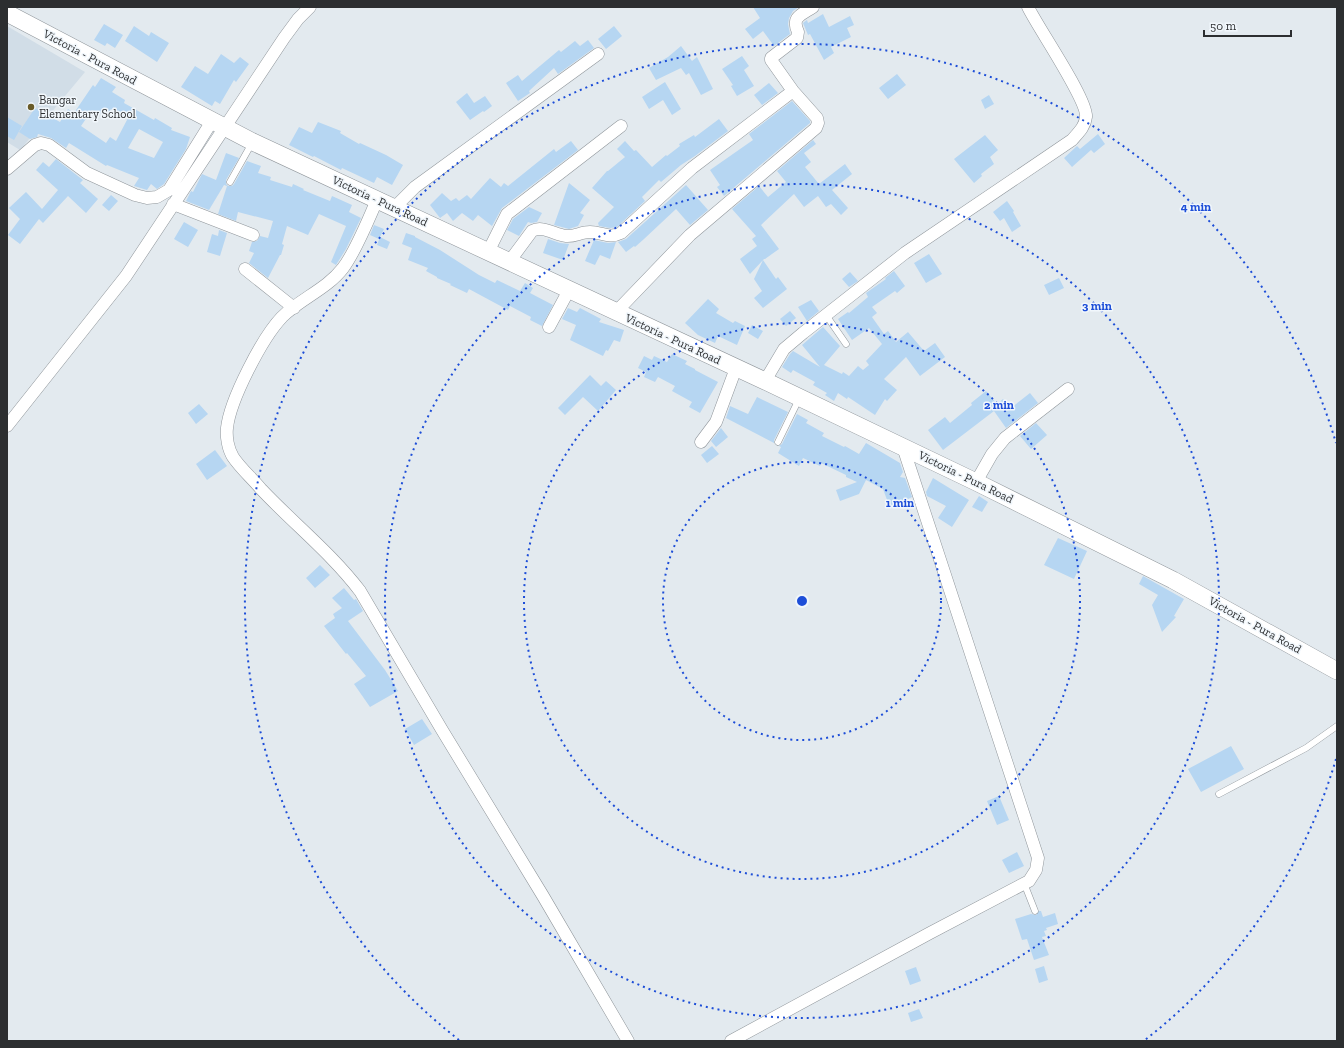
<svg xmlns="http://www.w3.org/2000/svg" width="1344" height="1048" viewBox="0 0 1344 1048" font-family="'Zilla Slab',serif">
<rect width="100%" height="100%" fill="#e3eaef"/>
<!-- built -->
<path fill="#d1dde7" d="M 7,26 L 85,72 L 20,150 L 7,142 Z"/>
<!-- building -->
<path fill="#b6d6f2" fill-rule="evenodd" d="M 753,7 L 799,7 L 793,11 L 789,18 L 788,24 L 790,34 L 774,46 L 763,31 L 753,39 L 745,29 L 760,18 Z
M 823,14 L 829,27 L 850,16 L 854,25 L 847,28 L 851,37 L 831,47 L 834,53 L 824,60 L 810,34 L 808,35 L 803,23 L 807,20 L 808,23 Z
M 104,24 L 123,35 L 115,48 L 107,43 L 105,46 L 94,40 Z
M 134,26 L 149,36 L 151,32 L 169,43 L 157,62 L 125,41 Z
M 614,26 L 622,36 L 606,49 L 598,39 Z
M 588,40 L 594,48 L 558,74 L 554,68 L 529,91 L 530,93 L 518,101 L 506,83 L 518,75 L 522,81 L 559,50 L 561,52 L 575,41 L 580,46 Z
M 681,46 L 692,61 L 697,57 L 713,89 L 701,95 L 689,73 L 686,75 L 681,68 L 656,80 L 649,68 L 668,57 Z
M 221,54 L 234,63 L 240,57 L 249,64 L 236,82 L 234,80 L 220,104 L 215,101 L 212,106 L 181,87 L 195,66 L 208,74 Z
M 742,56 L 749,66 L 744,70 L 754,86 L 737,96 L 731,86 L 733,85 L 722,69 Z
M 897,74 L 906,85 L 888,99 L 879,88 Z
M 101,78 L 116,87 L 112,92 L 125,100 L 124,103 L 154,120 L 155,118 L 172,128 L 171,130 L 190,137 L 186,149 L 164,184 L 157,189 L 151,184 L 147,190 L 134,186 L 139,178 L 107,165 L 106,166 L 69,143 L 66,148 L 51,138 L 38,134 L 37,137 L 30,139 L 19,132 L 35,108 L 60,122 L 68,109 L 74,113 L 93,85 L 95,87 ZM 111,109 L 128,118 L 116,141 L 110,137 L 106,143 L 81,126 L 92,110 L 96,113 L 97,111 L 106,117 ZM 139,129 L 163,142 L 154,158 L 128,148 Z
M 665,82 L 681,109 L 672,115 L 663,100 L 649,109 L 642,97 Z
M 769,83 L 778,93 L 762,105 L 754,95 Z
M 467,93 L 474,103 L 485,96 L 492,106 L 484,112 L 483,111 L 470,120 L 456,102 Z
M 989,95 L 994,104 L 985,109 L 981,100 Z
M 792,101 L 810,121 L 810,123 L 724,196 L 717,187 L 720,185 L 710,170 L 753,140 L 749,134 Z
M 7,117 L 22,126 L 14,140 L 7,136 Z
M 719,119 L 728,131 L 695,156 L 681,165 L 661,182 L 659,180 L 642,197 L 645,201 L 617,227 L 610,228 L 599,226 L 598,223 L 614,207 L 592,188 L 607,171 L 608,171 L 625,157 L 617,149 L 625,141 L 634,151 L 636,150 L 652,167 L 666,155 L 667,156 L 680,146 L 679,144 L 694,135 L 695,137 Z
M 318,122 L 341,131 L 340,133 L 359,144 L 360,143 L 386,155 L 403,165 L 392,185 L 377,177 L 374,183 L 342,168 L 341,170 L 314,156 L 313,157 L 289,145 L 299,127 L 312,133 Z
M 1098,134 L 1105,144 L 1094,153 L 1091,150 L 1072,167 L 1064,158 L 1077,146 L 1080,149 Z
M 985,135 L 998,150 L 990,157 L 994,164 L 981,174 L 982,176 L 974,183 L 954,159 Z
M 813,140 L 816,144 L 804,153 L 811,162 L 805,167 L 819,184 L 845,164 L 852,174 L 832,190 L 848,208 L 841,215 L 831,204 L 826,207 L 818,196 L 804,207 L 794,194 L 761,225 L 779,249 L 765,259 L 764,259 L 750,274 L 740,259 L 757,246 L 752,239 L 756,236 L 732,209 L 759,186 L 768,197 L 786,182 L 777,171 Z
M 571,141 L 578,150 L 502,208 L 492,226 L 478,215 L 473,221 L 462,213 L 453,221 L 447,213 L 440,218 L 430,205 L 442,193 L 451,201 L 456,198 L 459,201 L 467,195 L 471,199 L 490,178 L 501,187 L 504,183 L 508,186 L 554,149 L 556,152 Z
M 226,153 L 239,158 L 226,180 L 226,184 L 228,186 L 232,186 L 234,184 L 247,161 L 261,166 L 258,173 L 271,177 L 270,180 L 292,187 L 293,184 L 304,189 L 303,190 L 330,201 L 332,196 L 352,205 L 349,212 L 361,218 L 346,249 L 336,265 L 331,262 L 346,226 L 319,214 L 308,235 L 287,226 L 282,244 L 284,245 L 281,255 L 280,255 L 268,278 L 249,263 L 254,253 L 249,251 L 252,242 L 257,241 L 260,236 L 268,238 L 273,221 L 238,212 L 236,221 L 218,214 L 227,186 L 224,185 L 209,210 L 186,201 L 191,191 L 193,192 L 202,174 L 216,180 Z
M 56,159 L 83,180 L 80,183 L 98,199 L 86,213 L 68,196 L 43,223 L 39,219 L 20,244 L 8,235 L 20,219 L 9,208 L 26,192 L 42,209 L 58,190 L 36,170 L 43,162 L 49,167 Z
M 569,183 L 590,200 L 580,213 L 584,215 L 578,226 L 569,229 L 554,225 Z
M 686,185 L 708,210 L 690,225 L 676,209 L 644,239 L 635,247 L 634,246 L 626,252 L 618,242 L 626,239 Z
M 111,195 L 118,201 L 109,211 L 102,205 Z
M 1007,201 L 1014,211 L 1013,212 L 1021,226 L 1012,232 L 1004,218 L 1000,221 L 993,212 Z
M 529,207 L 542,213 L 537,222 L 531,223 L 528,222 L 519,236 L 507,230 L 513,219 Z
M 184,222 L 198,230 L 188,247 L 174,239 Z
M 374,225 L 384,229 L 379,239 L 370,235 Z
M 219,230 L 227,233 L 220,256 L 207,252 L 212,234 L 218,236 Z
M 406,233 L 415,236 L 415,237 L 440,250 L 479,275 L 495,283 L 497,280 L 520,291 L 525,283 L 533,288 L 530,293 L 553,305 L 542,326 L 530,320 L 531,317 L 510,306 L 508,310 L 469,289 L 467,293 L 450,285 L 451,284 L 437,278 L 437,277 L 426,271 L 428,268 L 408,260 L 412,248 L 402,244 Z
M 380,237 L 390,242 L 387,249 L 377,245 Z
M 548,239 L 560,243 L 569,244 L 563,260 L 543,253 Z
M 594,240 L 608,243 L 616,242 L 610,259 L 600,255 L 595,265 L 585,261 Z
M 929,254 L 942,274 L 926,283 L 914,263 Z
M 763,260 L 776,279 L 778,277 L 787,289 L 763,308 L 754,298 L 762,291 L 754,279 Z
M 894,271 L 905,286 L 897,293 L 895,291 L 872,307 L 877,313 L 872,317 L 884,334 L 888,331 L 896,342 L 908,332 L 924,351 L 935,343 L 945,357 L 920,376 L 906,357 L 884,379 L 897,390 L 887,401 L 885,399 L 875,415 L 848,397 L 847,399 L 838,393 L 834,401 L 825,395 L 827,393 L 813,385 L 815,382 L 793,370 L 791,373 L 782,367 L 790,354 L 793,351 L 820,367 L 802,345 L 823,327 L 840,346 L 824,365 L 842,374 L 843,372 L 849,376 L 858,366 L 863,370 L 869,365 L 866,361 L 882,344 L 869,328 L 852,340 L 838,319 L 848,312 L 849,313 L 868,297 L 866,293 L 886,279 L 885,278 Z
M 850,272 L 858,281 L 849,287 L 842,279 Z
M 1059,278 L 1064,288 L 1049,295 L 1044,285 Z
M 708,299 L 719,309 L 716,313 L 733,323 L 735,321 L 745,326 L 737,345 L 718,336 L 715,343 L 698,335 L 685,323 Z
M 811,300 L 819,311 L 807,321 L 798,307 Z
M 568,308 L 577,312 L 580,308 L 601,319 L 599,322 L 624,330 L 620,342 L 614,340 L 608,351 L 606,350 L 603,356 L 570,340 L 576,325 L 562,319 Z
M 790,311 L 796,318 L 786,326 L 780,319 Z
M 752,325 L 763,331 L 758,339 L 748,333 Z
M 672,354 L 687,361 L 685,364 L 695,369 L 695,370 L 718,382 L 700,413 L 689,407 L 692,402 L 672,391 L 675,386 L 658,377 L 655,382 L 644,377 L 646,372 L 638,368 L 644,356 L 652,360 L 654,356 L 667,362 Z
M 590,375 L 601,386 L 606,381 L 616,390 L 598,411 L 583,397 L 565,415 L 558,408 Z
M 986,391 L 997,404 L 1003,399 L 1011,408 L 1030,393 L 1038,403 L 1006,428 L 994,411 L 943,450 L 928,430 L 945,417 L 950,423 L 972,405 L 971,403 Z
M 757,397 L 788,412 L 774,440 L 774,443 L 726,418 L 730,406 L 748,414 Z
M 199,404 L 208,414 L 196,424 L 188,413 Z
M 797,414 L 808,420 L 806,423 L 824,433 L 822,436 L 844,447 L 845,446 L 859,454 L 866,443 L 900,463 L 903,472 L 900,477 L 905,478 L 912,497 L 890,508 L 883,489 L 866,480 L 859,494 L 840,501 L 836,490 L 857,482 L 846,477 L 846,475 L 821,463 L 820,466 L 803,458 L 799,466 L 778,453 L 781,447 L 779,446 L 782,444 Z
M 1036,423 L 1047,435 L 1031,449 L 1020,436 Z
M 721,428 L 728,437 L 716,447 L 711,441 Z
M 712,446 L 719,454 L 707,463 L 701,455 Z
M 215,450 L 227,466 L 207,480 L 196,464 Z
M 933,478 L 969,500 L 952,527 L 938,518 L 946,506 L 927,496 L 926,492 Z
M 979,496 L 988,502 L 982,512 L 972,507 Z
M 1058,538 L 1087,551 L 1074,579 L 1044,565 Z
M 320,565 L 330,575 L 315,588 L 306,578 Z
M 1143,576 L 1184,599 L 1174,616 L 1176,617 L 1162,632 L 1152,605 L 1158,595 L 1139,584 Z
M 344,588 L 354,600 L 356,599 L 363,611 L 348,621 L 385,670 L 398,691 L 370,707 L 354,684 L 366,676 L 347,653 L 346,654 L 324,626 L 335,618 L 333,614 L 342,608 L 332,598 Z
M 422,719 L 432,734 L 414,745 L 405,729 Z
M 1231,746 L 1244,769 L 1201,792 L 1188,769 Z
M 999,796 L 1009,820 L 997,825 L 987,801 Z
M 1017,852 L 1024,866 L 1009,873 L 1002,860 Z
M 1039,911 L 1041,911 L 1043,917 L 1055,913 L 1058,924 L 1046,928 L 1047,930 L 1044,931 L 1046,936 L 1042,937 L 1049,955 L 1034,960 L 1027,939 L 1022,940 L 1015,919 L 1031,914 L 1036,915 Z
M 1044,966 L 1048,980 L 1039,983 L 1035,969 Z
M 916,967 L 921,981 L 910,985 L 905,971 Z
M 919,1009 L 923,1018 L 911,1022 L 908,1013 Z"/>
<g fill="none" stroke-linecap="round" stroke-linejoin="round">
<!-- service casing -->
<g stroke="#90969b" stroke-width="7">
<path id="service" d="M 230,182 L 252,143
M 826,315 L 846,344
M 778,442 L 799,399
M 1219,794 L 1306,748 L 1337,726
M 1024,883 L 1035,911"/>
</g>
<!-- minor casing -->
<g stroke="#90969b" stroke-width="13">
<path id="minor" d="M 7,169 L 35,145 L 41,143 L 49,145 L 87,173 L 135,195 L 147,198 L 157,197 L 169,190 L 212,121
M 377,200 C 368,220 356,251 343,268 C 327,289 300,299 282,317 C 262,338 230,400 227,428 C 226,437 228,449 233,457 C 241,469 252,478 261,489 C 294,524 331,553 360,591 L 442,730 L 543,896 L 628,1041
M 173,204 L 253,235
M 394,208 L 415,187 L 598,54
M 488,252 L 507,214 L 621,126
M 509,262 L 532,231 C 543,225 555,235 566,236 C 574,237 581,232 590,232 C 602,232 609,239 621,233 L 692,168 L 793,91 L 771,60 L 771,58 L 797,38 L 798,32 C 791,17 801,15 813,7
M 245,269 L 294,308
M 616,312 L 690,235 L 816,128 L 818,123 L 817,118 L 793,91
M 549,327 L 569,290
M 765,381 L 784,349 L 803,333 L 905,253 L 1072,140 C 1078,133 1085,127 1086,117 C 1088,100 1038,28 1028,7
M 7,426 L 126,276 L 284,38 L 298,19 L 310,7
M 701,442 L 716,422 L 736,368
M 976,482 L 992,454 L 1005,438 L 1068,389
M 731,1041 L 930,933 L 1029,881 L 1036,870 L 1038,858 L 903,447"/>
</g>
<!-- secondary casing -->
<g stroke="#90969b" stroke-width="18">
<path id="secondary" d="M 7,13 L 253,142 L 765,381 L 976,482 L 1173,580 L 1337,671"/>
</g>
<!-- service -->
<use href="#service" stroke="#fff" stroke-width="6"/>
<!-- minor -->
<use href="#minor" stroke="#fff" stroke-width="12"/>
<!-- secondary -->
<use href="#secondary" stroke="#fff" stroke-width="17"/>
</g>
<!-- distance rings -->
<g fill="none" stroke="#1d4ed8" stroke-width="2" stroke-dasharray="2 4">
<circle cx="802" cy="601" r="139"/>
<circle cx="802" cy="601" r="278"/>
<circle cx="802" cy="601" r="417"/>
<path d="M1336 759A557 557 0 0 1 1145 1040M459 1040A557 557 0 1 1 1336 443"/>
</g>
<!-- markers -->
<circle fill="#695b28" stroke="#f1f7fc" stroke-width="1.5" cx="31" cy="107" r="4"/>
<g text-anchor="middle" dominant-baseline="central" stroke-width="3" stroke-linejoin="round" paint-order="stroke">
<!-- street labels -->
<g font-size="12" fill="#2c2e30" stroke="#f1f7fc">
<text transform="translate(90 57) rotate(28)">Victoria - Pura Road</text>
<text transform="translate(380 201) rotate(25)">Victoria - Pura Road</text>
<text transform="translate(673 339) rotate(25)">Victoria - Pura Road</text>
<text transform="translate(966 477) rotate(26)">Victoria - Pura Road</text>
<text transform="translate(1255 625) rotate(29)">Victoria - Pura Road</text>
</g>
<!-- poi labels -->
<g font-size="12" fill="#2c2e30" stroke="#f1f7fc" text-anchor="start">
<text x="39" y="100">Bangar<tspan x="39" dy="14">Elementary School</tspan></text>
</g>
</g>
<circle cx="802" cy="601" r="6" fill="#1d4ed8" stroke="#f1f7fc" stroke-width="2"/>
<g font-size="12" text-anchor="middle" font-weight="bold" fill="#1d4ed8" stroke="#f1f7fc" stroke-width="3" stroke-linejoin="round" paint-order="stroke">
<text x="1196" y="211">4 min</text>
<text x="1097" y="310">3 min</text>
<text x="999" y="409">2 min</text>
<text x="900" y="507">1 min</text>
</g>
<!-- border -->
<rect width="1344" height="1048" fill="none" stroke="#2c2e30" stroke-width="16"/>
<!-- scale -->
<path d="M1204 30v6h87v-6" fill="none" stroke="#2c2e30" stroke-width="2"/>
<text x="1210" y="30" font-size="12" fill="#2c2e30" stroke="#f1f7fc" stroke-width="3" paint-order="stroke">50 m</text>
</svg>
